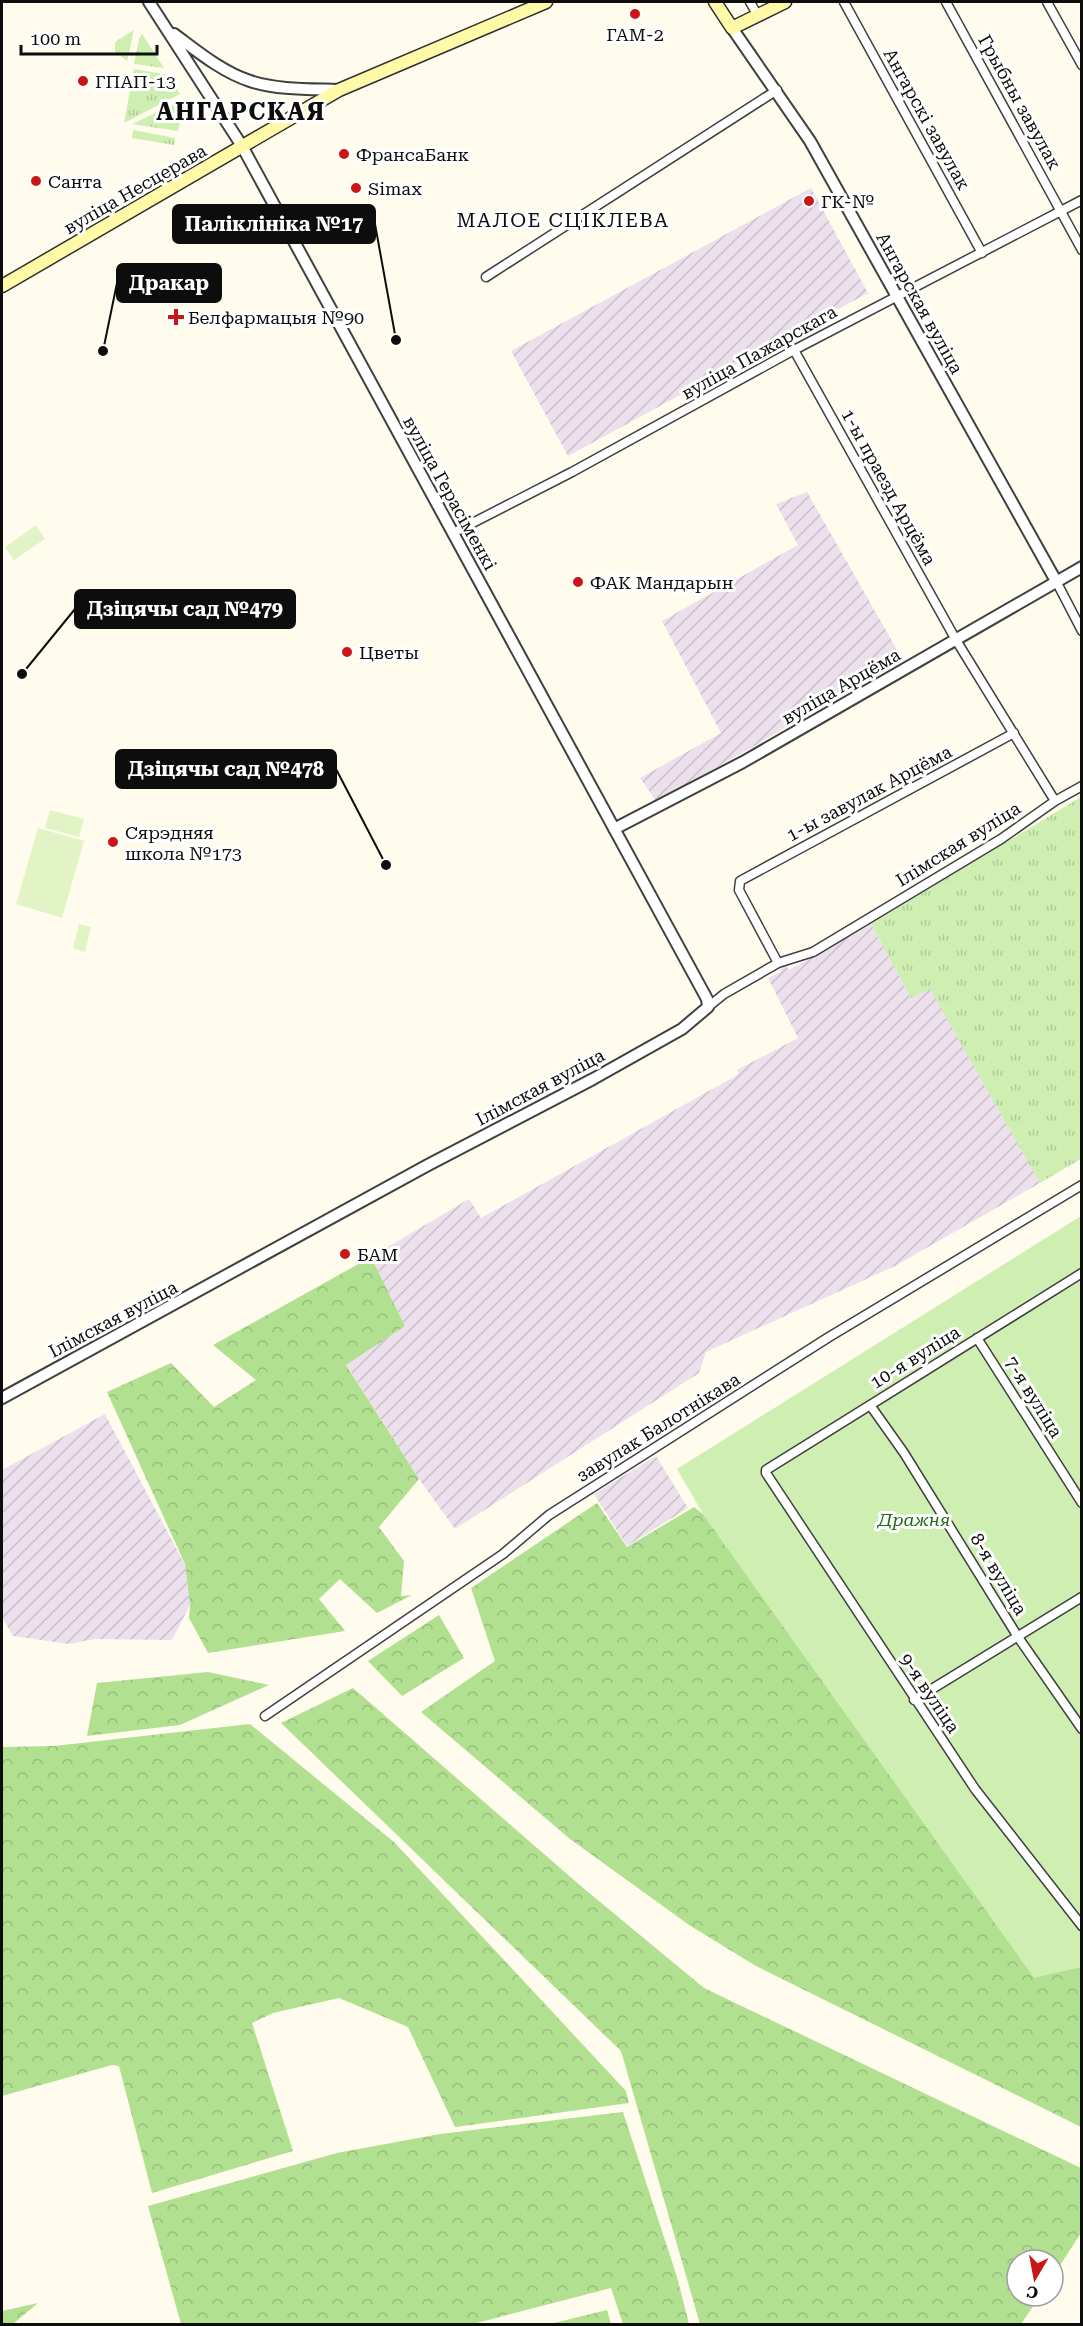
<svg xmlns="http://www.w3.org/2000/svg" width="1083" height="2326" viewBox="0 0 1083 2326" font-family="'Roboto Serif',serif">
<defs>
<pattern id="industrial-furrows" width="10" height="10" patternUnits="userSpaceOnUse" patternTransform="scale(1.5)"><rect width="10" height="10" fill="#ece0ed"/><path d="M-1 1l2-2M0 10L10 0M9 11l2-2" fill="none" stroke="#c9bfca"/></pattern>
<pattern id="grass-tufts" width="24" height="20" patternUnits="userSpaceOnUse" patternTransform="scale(1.5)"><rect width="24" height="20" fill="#ceeeb2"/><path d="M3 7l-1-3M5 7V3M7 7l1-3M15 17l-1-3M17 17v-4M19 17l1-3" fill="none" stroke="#b0cb98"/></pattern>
<pattern id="forest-crowns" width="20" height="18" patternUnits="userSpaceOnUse" patternTransform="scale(1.5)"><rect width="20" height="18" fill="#b0e090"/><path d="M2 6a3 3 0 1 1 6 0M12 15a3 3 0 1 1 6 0" fill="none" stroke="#96bf7b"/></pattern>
</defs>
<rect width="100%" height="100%" fill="#fffced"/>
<!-- industrial -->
<path fill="url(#industrial-furrows)" d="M 811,188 L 868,293 L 568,456 L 511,351 Z
M 807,492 L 896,648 L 897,660 L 758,744 L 656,801 L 640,778 L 721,733 L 662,621 L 798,545 L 776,504 Z
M 871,924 L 911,998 L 930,988 L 1040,1183 L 895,1266 L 706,1352 L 699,1373 L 455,1529 L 419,1479 L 346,1364 L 405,1326 L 371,1257 L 469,1199 L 481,1218 L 734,1077 L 739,1073 L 737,1070 L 798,1038 L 768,978 L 781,972 L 780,969 L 786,965 L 789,970 Z
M 105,1414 L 185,1565 L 190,1605 L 172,1640 L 95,1639 L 69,1644 L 13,1636 L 2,1617 L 2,1470 Z
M 656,1456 L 688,1508 L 627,1546 L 594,1494 Z"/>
<!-- grass -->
<path fill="url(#grass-tufts)" d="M 134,30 L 127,61 L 115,52 L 115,42 Z
M 142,34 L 164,68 L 134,64 L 139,39 Z
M 134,69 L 169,75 L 180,94 L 124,123 Z
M 181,101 L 184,102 L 178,131 L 132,124 Z
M 133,130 L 175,138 L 174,145 L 132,138 Z
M 1081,797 L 1081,1159 L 1040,1183 L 930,989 L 911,998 L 871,924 Z"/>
<!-- forest -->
<path fill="url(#forest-crowns)" d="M 371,1257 L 405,1326 L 346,1365 L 419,1479 L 379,1527 L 404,1561 L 401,1596 L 412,1595 L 377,1613 L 340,1579 L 319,1599 L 345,1631 L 208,1653 L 189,1618 L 190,1605 L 185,1564 L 107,1392 L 171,1363 L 214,1407 L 256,1380 L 213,1345 Z
M 597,1503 L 627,1547 L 694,1507 L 703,1514 L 1034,1977 L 1081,1967 L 1081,2127 L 756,1966 L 689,1925 L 570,1839 L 421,1712 L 495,1661 L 471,1588 Z
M 439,1615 L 464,1658 L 402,1696 L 368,1661 Z
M 208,1672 L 269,1685 L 180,1725 L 87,1736 L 97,1683 Z
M 353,1688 L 582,1887 L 704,1988 L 1081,2168 L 1081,2233 L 1053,2276 L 1053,2260 L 1017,2260 L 1017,2296 L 1040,2296 L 1021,2324 L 700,2324 L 621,2051 L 281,1723 Z
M 250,1724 L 394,1842 L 626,2091 L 629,2103 L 455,2127 L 408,2027 L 339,1998 L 273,2013 L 252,2023 L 293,2151 L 152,2193 L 119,2066 L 112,2065 L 2,2096 L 2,1747 L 54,1746 Z
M 623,2112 L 677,2277 L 689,2324 L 623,2324 L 611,2288 L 473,2324 L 181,2324 L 148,2206 L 337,2153 L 440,2134 Z
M 38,2303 L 13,2324 L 2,2324 L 2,2311 Z
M 607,2310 L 611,2324 L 550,2324 Z"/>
<!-- garden -->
<path fill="#ceeeb2" d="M 1081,1216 L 1081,1967 L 1034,1978 L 703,1514 L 677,1469 Z"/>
<!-- pitch -->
<path fill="#e2f4c5" d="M 36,525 L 45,539 L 14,560 L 5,547 Z
M 50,810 L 84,819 L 79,837 L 45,828 Z
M 38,828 L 84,841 L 62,918 L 16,904 Z
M 79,924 L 91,927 L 85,952 L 73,948 Z"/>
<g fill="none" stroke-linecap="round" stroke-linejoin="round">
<!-- minor casing -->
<g stroke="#404040" stroke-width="11">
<path id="minor" d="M 750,2 L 758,16
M 844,2 L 982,253
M 946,2 L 1082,250
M 1047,2 L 1082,65
M 486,277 L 777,90
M 794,350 L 956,640 L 1055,801
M 453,533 L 572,472 L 794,350 L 1082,200
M 1056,581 L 1082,631
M 778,963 L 739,890 L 740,881 L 1014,733
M 708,1007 L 724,994 L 778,963 L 813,952 L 1001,839 L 1055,801 L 1082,786
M 1082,1273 L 766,1470 L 766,1473 L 975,1789 L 1082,1926
M 977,1338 L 1082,1503
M 870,1405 L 904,1453 L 1018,1637 L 1082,1729
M 914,1700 L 1082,1597
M 265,1716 L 503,1554 L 549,1515 L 829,1337 L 1082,1185"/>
</g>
<!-- tertiary casing -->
<g stroke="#404040" stroke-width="14">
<path id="tertiary" d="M 732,28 L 810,141 L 1056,581
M 174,34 C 197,51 222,72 250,81 C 277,90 310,89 339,90
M 614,829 L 743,762 L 1082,567
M 2,1398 L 428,1165 L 593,1079 L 682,1029 L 708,1007 L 707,999 L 242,146 L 149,2"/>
</g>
<!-- secondary casing -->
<g stroke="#2f2f2f" stroke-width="15">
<path id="secondary" d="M 715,2 L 732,28 L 785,2
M 2,286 L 339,90 L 546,2"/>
</g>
<!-- minor -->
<use href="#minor" stroke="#fff" stroke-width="8"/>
<!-- tertiary -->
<use href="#tertiary" stroke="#fff" stroke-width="10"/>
<!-- secondary -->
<use href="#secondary" stroke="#fff9a8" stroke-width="12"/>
</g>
<!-- markers -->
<g fill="#cb1617" stroke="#fff" stroke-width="2">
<circle cx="635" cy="14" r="6"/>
<circle cx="83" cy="81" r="6"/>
<circle cx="344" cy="154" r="6"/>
<circle cx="36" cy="181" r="6"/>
<circle cx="356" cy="188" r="6"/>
<circle cx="809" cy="201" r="6"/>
<path d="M173 308h6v6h6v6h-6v6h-6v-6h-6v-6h6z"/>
<circle cx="578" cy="582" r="6"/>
<circle cx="347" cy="652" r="6"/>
<circle cx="113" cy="842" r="6"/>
<circle cx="345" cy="1254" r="6"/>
</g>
<g text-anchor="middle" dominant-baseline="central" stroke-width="6" stroke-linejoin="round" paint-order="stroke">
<!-- poi labels -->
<g font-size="18" fill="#0d0d0d" stroke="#fff" text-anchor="start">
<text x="635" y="34" text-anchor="middle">ГАМ-2</text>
<text x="95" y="81">ГПАП-13</text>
<text x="356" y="154">ФрансаБанк</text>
<text x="48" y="181">Санта</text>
<text x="368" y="188">Simax</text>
<text x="821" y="201">ГК-№</text>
<text x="188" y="317">Белфармацыя №90</text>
<text x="590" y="582">ФАК Мандарын</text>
<text x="359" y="652">Цветы</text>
<text x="125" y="832">Сярэдняя<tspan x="125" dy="21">школа №173</tspan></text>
<text x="357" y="1254">БАМ</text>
</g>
<!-- street labels -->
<g font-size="18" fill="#0d0d0d" stroke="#fff">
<text transform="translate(1020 102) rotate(61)">Грыбны завулак</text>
<text transform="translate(927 119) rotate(61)">Ангарскі завулак</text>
<text transform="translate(135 189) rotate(-30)">вуліца Несцерава</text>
<text transform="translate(920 303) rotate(61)">Ангарская вуліца</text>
<text transform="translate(759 352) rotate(-29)">вуліца Пажарскага</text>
<text transform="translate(889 487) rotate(61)">1-ы праезд Арцёма</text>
<text transform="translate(450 493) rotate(61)">вуліца Герасіменкі</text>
<text transform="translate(841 686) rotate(-30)">вуліца Арцёма</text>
<text transform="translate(869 793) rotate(-28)">1-ы завулак Арцёма</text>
<text transform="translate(958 844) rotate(-32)">Ілімская вуліца</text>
<text transform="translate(540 1087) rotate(-28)">Ілімская вуліца</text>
<text transform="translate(113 1319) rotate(-28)">Ілімская вуліца</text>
<text transform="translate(915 1357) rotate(-32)">10-я вуліца</text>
<text transform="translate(1034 1397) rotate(58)">7-я вуліца</text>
<text transform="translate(658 1427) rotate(-32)">завулак Балотнікава</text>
<text transform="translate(999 1574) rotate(59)">8-я вуліца</text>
<text transform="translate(930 1693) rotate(56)">9-я вуліца</text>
</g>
<!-- park labels -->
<g font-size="18" font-style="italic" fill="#246b16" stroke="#fff">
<text x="914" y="1519">Дражня</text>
</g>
<!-- neighbourhood labels -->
<g font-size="20" letter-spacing="1.5" fill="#0d0d0d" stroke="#fff">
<text x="563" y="220">МАЛОЕ СЦІКЛЕВА</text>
</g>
<!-- district labels -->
<g font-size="24" font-weight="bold" letter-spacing="1.5" fill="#0d0d0d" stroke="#fff">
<text x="241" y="112">АНГАРСКАЯ</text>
</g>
</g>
<!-- callouts -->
<path fill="none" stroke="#0d0d0d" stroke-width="2" d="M396 340L375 224M103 351L117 283M22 674L75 609M386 865L336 769"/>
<g fill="#0d0d0d" stroke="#fff" stroke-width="2">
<circle cx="396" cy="340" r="6"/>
<circle cx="103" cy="351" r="6"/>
<circle cx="22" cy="674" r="6"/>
<circle cx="386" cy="865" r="6"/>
</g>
<g fill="#0d0d0d" stroke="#0d0d0d" stroke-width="2">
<rect x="173" y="205" width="202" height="38" rx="6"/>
<rect x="117" y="264" width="104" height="38" rx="6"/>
<rect x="75" y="590" width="220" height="38" rx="6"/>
<rect x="116" y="750" width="220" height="38" rx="6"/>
</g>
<g font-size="20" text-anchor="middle" font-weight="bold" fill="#fff">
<text x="274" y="231">Паліклініка №17</text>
<text x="169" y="290">Дракар</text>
<text x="185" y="616">Дзіцячы сад №479</text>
<text x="226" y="776">Дзіцячы сад №478</text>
</g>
<!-- border -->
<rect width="1083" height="2326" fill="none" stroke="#0d0d0d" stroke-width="6"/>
<!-- north arrow -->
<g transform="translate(1035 2278) rotate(190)"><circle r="28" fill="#ffffff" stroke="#9e9e9e" stroke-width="1.5"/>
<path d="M0-4.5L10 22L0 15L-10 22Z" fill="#cb1617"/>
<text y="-9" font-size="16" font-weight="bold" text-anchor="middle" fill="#0d0d0d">С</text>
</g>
<!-- scale -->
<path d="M21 45v9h136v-9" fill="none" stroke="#0d0d0d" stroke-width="3"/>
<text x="30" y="45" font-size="18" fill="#0d0d0d" stroke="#ffffff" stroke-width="4.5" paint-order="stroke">100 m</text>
</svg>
